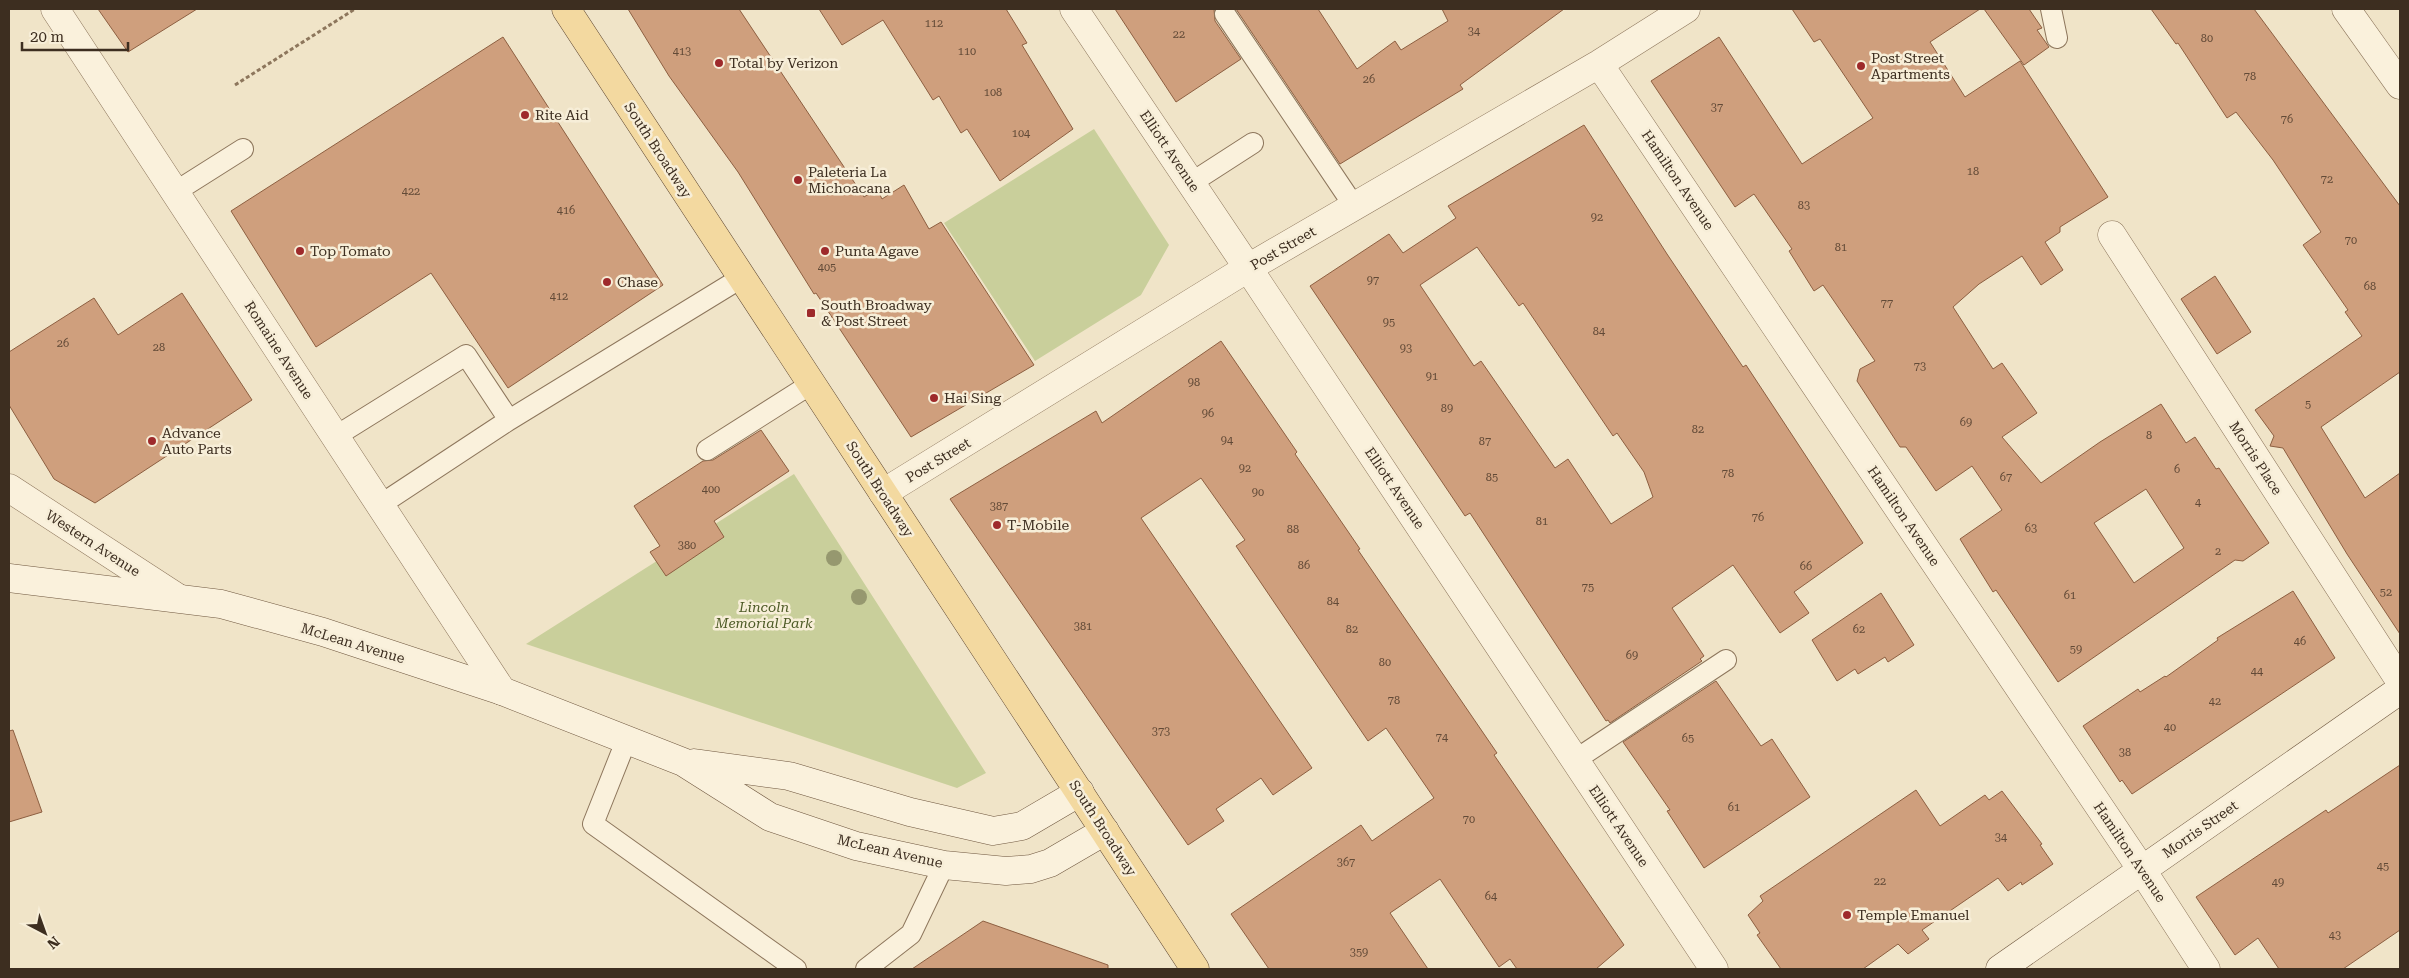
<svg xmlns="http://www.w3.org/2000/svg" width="2409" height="978" viewBox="0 0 2409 978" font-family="'Roboto Serif',serif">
<rect width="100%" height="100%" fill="#f0e4c8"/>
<!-- green -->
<path fill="#c9cf9b" d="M 1094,129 L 1169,245 L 1141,295 L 1035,361 L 944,223 Z
M 794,474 L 986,773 L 957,788 L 526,644 Z"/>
<!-- building -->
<path fill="#cf9f7d" stroke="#8d5f41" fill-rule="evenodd" d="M 98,9 L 197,9 L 128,52 Z
M 628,9 L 739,9 L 864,197 L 877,189 L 882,199 L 904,185 L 929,229 L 941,222 L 1034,365 L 911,437 L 816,293 L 814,294 L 738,172 L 669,76 Z
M 819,9 L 1006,9 L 1027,43 L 1022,45 L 1073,129 L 1000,181 L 967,129 L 961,133 L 939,96 L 933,100 L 883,20 L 842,45 Z
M 1115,9 L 1214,9 L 1215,21 L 1241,59 L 1176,102 Z
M 1236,9 L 1318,9 L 1357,69 L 1395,41 L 1401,50 L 1448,21 L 1442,9 L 1564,9 L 1460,85 L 1463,89 L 1340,164 Z
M 1792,9 L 1980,9 L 1930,42 L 1965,97 L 2020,61 L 2108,197 L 2060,227 L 2060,232 L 2045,242 L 2063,270 L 2041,285 L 2022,256 L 1979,284 L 1953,307 L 1993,369 L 2002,363 L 2037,413 L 2002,437 L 2041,483 L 2100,442 L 2161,404 L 2186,443 L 2195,437 L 2216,469 L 2219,468 L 2269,543 L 2243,561 L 2235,560 L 2058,682 L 1996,590 L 1993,592 L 1960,539 L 2002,510 L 1972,466 L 1936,491 L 1906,447 L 1900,447 L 1857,381 L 1860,369 L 1875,361 L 1823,285 L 1814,291 L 1789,251 L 1792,249 L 1754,194 L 1735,207 L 1651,81 L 1719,37 L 1802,164 L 1873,118 L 1820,39 L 1814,42 ZM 2146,489 L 2184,548 L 2134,583 L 2094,523 Z
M 1984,9 L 2029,9 L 2042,28 L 2037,30 L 2049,47 L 2024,65 Z
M 2151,9 L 2254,9 L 2400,206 L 2400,372 L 2321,427 L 2365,498 L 2400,473 L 2400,634 L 2347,554 L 2283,448 L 2270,446 L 2274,436 L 2255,410 L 2362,336 L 2345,312 L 2348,310 L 2303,245 L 2321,232 L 2273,160 L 2236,112 L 2227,118 L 2178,43 L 2176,44 Z
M 503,37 L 663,285 L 508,388 L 431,273 L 316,347 L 231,211 Z
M 1584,125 L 1667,254 L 1743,367 L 1746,365 L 1775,409 L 1863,543 L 1794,592 L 1809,613 L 1780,633 L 1733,565 L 1672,608 L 1704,656 L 1700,659 L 1702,661 L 1610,723 L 1608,720 L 1606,721 L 1470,513 L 1465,516 L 1310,286 L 1389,234 L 1403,253 L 1456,218 L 1448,206 ZM 1477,247 L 1519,306 L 1523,303 L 1613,436 L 1617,433 L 1644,472 L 1653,497 L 1611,524 L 1568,459 L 1555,468 L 1481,361 L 1474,366 L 1420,285 Z
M 2215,276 L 2251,332 L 2217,354 L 2181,299 Z
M 182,293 L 252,400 L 95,503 L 54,479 L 9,405 L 9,352 L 94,298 L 118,335 Z
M 1221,341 L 1297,452 L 1295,454 L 1360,549 L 1358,550 L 1497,753 L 1494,755 L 1624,945 L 1596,969 L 1517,969 L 1510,959 L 1499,967 L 1440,879 L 1390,913 L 1428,969 L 1269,969 L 1231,914 L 1361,825 L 1372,841 L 1434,798 L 1386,728 L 1368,741 L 1236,546 L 1245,540 L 1201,478 L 1141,518 L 1312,768 L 1273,795 L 1261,778 L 1216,809 L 1224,821 L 1188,845 L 950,499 L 1096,411 L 1102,423 Z
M 761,430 L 789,471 L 714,521 L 724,537 L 666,576 L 650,552 L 660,546 L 634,506 L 703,461 L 713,460 Z
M 2293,591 L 2335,658 L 2132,794 L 2122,780 L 2120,782 L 2083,726 L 2138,689 L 2140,692 L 2165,676 L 2166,677 L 2218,640 L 2217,638 Z
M 1881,593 L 1914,645 L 1888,662 L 1885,657 L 1858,674 L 1855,669 L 1837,681 L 1812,640 Z
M 1716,681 L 1761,746 L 1772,739 L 1810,797 L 1704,868 L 1667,811 L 1670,810 L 1623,742 Z
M 13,730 L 42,812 L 9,822 L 9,731 Z
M 2400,765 L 2400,930 L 2343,969 L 2279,969 L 2258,938 L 2235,955 L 2196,897 L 2326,810 L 2328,813 Z
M 1916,790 L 1940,826 L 1985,795 L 1989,800 L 2002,791 L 2042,844 L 2040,845 L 2053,864 L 2022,885 L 2021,882 L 2008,891 L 1998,878 L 1922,930 L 1929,939 L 1908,954 L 1898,944 L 1863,969 L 1781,969 L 1757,935 L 1760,933 L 1748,915 L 1763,901 L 1760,896 Z
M 983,921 L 1108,965 L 1108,969 L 912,969 Z"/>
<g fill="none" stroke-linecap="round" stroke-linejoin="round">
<!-- lane casing -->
<g stroke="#8d765c" stroke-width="22">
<path id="lane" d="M 2051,9 L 2057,38
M 1225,14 L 1354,206
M 1191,183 L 1253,143
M 175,192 L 243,149
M 509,420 L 741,278
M 336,436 L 466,355 L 509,420 L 380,505
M 707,450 L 811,384
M 626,741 L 593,824 L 796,969
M 1575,760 L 1726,660
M 866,969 L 911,934 L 944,865"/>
</g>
<!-- street casing -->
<g stroke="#8d765c" stroke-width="29">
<path id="street" d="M 55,9 L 502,691
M 1074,9 L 1248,268 L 1714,969
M 2346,9 L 2400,85
M 1599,64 L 2142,870 L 2206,969
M 2112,235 L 2400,681
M 9,488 L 178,598
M 883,493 L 1248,268 L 1599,64 L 1686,9"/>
</g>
<!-- secondary casing -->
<g stroke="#6f573f" stroke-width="29">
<path id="secondary" d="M 9,578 L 221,604 L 323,632 L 502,691 L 683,762 L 770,817 L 856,846 L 944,865 L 1006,871 L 1031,869 L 1050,863 L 1105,831
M 694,763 L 789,776 L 910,812 L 993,831 L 1022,826 L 1080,792
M 2000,969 L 2400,690"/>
</g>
<!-- primary casing -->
<g stroke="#5b4430" stroke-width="29">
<path id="primary" d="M 566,9 L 1195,969"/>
</g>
<!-- path -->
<path stroke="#8d765c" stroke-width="3" stroke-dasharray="4 2.5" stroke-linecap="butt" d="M 235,85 L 355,9"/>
<!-- lane -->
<use href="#lane" stroke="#faf1dc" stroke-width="20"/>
<!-- street -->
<use href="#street" stroke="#faf1dc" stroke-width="28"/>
<!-- secondary -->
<use href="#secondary" stroke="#faf1dc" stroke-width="28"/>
<!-- primary -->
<use href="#primary" stroke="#f3d9a0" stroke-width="28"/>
</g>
<!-- trees -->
<g fill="#96986f">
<circle cx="834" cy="558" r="8"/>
<circle cx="859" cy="597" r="8"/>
</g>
<!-- markers -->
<g fill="#9e2a2b" stroke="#f7eed8" stroke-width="2">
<circle cx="719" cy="63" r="5"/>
<circle cx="1861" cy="66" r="5"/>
<circle cx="525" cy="115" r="5"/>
<circle cx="798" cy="180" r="5"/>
<circle cx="300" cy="251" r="5"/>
<circle cx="825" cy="251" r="5"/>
<circle cx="607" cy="282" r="5"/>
<rect x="806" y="308" width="10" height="10" rx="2.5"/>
<circle cx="934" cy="398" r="5"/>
<circle cx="152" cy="441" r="5"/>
<circle cx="997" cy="525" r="5"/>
<circle cx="1847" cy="915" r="5"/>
</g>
<g text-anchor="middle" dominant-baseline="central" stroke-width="5" stroke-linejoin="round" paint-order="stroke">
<!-- number labels -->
<g font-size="11" fill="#624a37">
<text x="934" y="23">112</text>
<text x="1474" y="31">34</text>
<text x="1179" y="34">22</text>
<text x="2207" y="38">80</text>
<text x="682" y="51">413</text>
<text x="967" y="51">110</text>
<text x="2250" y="76">78</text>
<text x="1369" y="79">26</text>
<text x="993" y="92">108</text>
<text x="1717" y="107">37</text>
<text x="2287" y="119">76</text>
<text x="1021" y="133">104</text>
<text x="1973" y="171">18</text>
<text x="2327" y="179">72</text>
<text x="411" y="191">422</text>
<text x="1804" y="205">83</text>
<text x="566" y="210">416</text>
<text x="1597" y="217">92</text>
<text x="2351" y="240">70</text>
<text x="1841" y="247">81</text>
<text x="827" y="267">405</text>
<text x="1373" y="280">97</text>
<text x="2370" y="286">68</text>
<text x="559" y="296">412</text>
<text x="1887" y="303">77</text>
<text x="1389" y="322">95</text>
<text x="1599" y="331">84</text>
<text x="63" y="343">26</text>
<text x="159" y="347">28</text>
<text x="1406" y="348">93</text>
<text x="1920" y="366">73</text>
<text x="1432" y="376">91</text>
<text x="1194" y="382">98</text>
<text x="2308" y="404">5</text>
<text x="1447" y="408">89</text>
<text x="1208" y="413">96</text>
<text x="1966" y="422">69</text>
<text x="1698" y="429">82</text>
<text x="2149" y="435">8</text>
<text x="1227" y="440">94</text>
<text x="1485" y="441">87</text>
<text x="1245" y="468">92</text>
<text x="2177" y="469">6</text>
<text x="1728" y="473">78</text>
<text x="1492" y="477">85</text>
<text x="2006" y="477">67</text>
<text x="711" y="489">400</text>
<text x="1258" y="492">90</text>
<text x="2198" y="502">4</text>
<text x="999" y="506">387</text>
<text x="1758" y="517">76</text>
<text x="1542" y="521">81</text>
<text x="2031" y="528">63</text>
<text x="1293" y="529">88</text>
<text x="687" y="545">380</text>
<text x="2218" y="551">2</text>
<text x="1304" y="565">86</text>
<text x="1806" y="566">66</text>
<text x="1588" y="587">75</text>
<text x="2386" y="592">52</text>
<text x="2070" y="595">61</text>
<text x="1333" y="601">84</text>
<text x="1083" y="626">381</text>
<text x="1352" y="629">82</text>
<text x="1859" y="629">62</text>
<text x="2300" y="641">46</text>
<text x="2076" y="649">59</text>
<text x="1632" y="655">69</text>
<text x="1385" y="662">80</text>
<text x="2257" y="671">44</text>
<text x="1394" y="700">78</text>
<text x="2215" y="701">42</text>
<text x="2170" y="727">40</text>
<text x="1161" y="731">373</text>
<text x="1442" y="737">74</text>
<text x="1688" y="738">65</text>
<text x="2125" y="752">38</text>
<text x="1734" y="807">61</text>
<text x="1469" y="819">70</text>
<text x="2001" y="837">34</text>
<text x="1346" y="862">367</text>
<text x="2383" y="866">45</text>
<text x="1880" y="881">22</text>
<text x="2278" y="882">49</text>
<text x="1491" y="896">64</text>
<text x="2335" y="935">43</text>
<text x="1359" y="952">359</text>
</g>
<!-- poi labels -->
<g font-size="14" fill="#3d2e20" stroke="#f7eed8" text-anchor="start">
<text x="1871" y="58">Post Street<tspan x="1871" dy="16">Apartments</tspan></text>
<text x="729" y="63">Total by Verizon</text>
<text x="535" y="115">Rite Aid</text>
<text x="808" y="172">Paleteria La<tspan x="808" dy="16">Michoacana</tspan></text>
<text x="310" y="251">Top Tomato</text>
<text x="835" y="251">Punta Agave</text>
<text x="617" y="282">Chase</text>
<text x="821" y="305">South Broadway<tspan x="821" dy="16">&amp; Post Street</tspan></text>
<text x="944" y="398">Hai Sing</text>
<text x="162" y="433">Advance<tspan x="162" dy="16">Auto Parts</tspan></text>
<text x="1007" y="525">T-Mobile</text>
<text x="1857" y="915">Temple Emanuel</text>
</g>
<!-- street labels -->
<g font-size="14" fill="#3d2e20" stroke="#f7eed8">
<text transform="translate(658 150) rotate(57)">South Broadway</text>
<text transform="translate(1170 151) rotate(56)">Elliott Avenue</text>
<text transform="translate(1678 180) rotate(56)">Hamilton Avenue</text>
<text transform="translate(1283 248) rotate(-30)">Post Street</text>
<text transform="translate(279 350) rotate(57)">Romaine Avenue</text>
<text transform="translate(2256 458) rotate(57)">Morris Place</text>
<text transform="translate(938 460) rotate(-31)">Post Street</text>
<text transform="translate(1395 488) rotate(56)">Elliott Avenue</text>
<text transform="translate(880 489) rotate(57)">South Broadway</text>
<text transform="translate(1904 516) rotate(56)">Hamilton Avenue</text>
<text transform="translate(93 543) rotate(33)">Western Avenue</text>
<text transform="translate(353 643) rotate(17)">McLean Avenue</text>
<text transform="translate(1619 826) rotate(56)">Elliott Avenue</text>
<text transform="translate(1103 828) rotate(57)">South Broadway</text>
<text transform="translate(2200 829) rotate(-35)">Morris Street</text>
<text transform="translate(890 851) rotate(13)">McLean Avenue</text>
<text transform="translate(2130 852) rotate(56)">Hamilton Avenue</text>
</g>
<!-- park labels -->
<g font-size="14" font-style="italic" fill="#4d5a26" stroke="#f7eed8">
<text x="764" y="607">Lincoln<tspan x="764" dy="16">Memorial Park</tspan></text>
</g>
</g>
<!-- border -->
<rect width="2409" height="978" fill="none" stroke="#3d2e20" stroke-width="20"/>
<!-- north arrow -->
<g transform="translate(45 933) rotate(139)" stroke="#f7eed8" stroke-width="4" paint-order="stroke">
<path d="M0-4L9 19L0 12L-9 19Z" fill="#3d2e20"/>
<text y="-8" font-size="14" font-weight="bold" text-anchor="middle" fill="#3d2e20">N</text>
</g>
<!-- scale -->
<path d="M22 42v8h106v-8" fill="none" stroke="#3d2e20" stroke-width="2.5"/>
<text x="30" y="42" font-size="15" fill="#3d2e20" stroke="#f7eed8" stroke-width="4" paint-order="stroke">20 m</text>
</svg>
